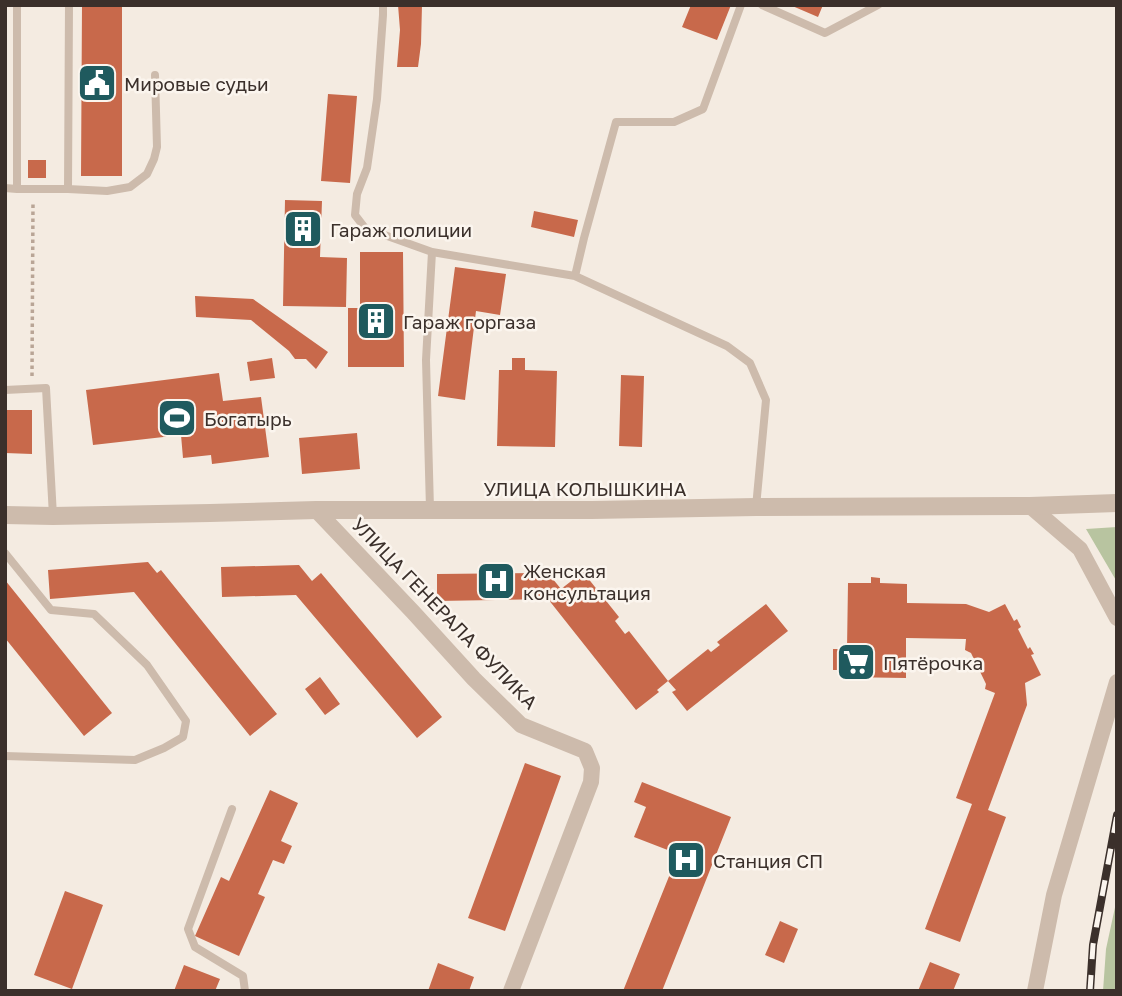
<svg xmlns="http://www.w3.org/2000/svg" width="1122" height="996" viewBox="0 0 1122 996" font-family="'Golos Text',sans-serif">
<rect width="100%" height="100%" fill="#f4ebe1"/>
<!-- green -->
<path fill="#b8c4a0" d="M 1117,527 L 1117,582 L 1086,529 Z
M 1117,898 L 1117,991 L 1103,991 L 1106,949 Z"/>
<!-- building -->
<path fill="#c8694b" d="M 82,5 L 122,5 L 122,176 L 81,176 Z
M 398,5 L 422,5 L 421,44 L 418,67 L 397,67 L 400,30 Z
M 691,5 L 731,5 L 717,40 L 682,27 Z
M 790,5 L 823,5 L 818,17 Z
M 328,94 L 357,96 L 350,183 L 321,181 Z
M 28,160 L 46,160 L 46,178 L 28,178 Z
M 285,200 L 322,201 L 320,257 L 347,258 L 346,307 L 283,306 Z
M 534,211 L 578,220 L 574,237 L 531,227 Z
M 360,252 L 403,252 L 404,367 L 348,367 L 348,308 L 360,308 Z
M 455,267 L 506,274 L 500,315 L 476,311 L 465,400 L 438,396 Z
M 195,296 L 253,299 L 328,352 L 316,369 L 306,359 L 295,359 L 289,351 L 251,320 L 196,317 Z
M 272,358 L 275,378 L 250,381 L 247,362 Z
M 512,358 L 525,358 L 525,370 L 557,371 L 555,447 L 497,446 L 499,370 L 512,370 Z
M 219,373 L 223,401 L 261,397 L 269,457 L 212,464 L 211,455 L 183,458 L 181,435 L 93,445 L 86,390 Z
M 621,375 L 644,376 L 642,447 L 619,446 Z
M 5,410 L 32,410 L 32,454 L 5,453 Z
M 357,433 L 360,469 L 302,474 L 299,438 Z
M 148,562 L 157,573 L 161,570 L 277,714 L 250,736 L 134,592 L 50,599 L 48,570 Z
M 299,565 L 312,581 L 321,573 L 442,717 L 417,738 L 296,595 L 222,597 L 221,567 Z
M 583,572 L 619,617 L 615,621 L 625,634 L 629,631 L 668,681 L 657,690 L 659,692 L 636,710 L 548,599 L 437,601 L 437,574 L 548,573 L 561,589 Z
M 871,577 L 880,578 L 880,583 L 907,584 L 907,603 L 966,604 L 989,612 L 1005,604 L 1014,621 L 1017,619 L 1021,627 L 1018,629 L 1028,649 L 1030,647 L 1034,654 L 1031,655 L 1041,675 L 1025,683 L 1027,705 L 988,810 L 1006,817 L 960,942 L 925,929 L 972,804 L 956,798 L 995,693 L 985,689 L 986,684 L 971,653 L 965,650 L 966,639 L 906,638 L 906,678 L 843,677 L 844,670 L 833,670 L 833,649 L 847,649 L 848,583 L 871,583 Z
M 5,580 L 112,713 L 84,736 L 5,638 Z
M 766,604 L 788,631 L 687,711 L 672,692 L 676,690 L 668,681 L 708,649 L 711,652 L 720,645 L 717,642 Z
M 320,677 L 340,704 L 325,715 L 305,689 Z
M 525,763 L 561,776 L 505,931 L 468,918 Z
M 642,782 L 731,817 L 662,991 L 623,991 L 678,854 L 634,837 L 646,807 L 634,802 Z
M 270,790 L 298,803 L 281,841 L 292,846 L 284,864 L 273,860 L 258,894 L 265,897 L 239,956 L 195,936 L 221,877 L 229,881 Z
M 65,891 L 103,905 L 72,989 L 34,975 Z
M 780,921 L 798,929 L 784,963 L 765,955 Z
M 930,962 L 960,974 L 953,991 L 918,991 Z
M 438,963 L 474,977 L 469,991 L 428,991 Z
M 184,965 L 220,979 L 215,991 L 174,991 Z"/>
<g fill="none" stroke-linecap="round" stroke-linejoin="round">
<!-- path -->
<path stroke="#b9a596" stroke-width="3.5" stroke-dasharray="3.5 3.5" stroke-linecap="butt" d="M 32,376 L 33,202"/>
<!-- service -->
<path stroke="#cdbbac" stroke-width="8" d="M 17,5 L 17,189 L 68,189 L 69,5
M 383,5 L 383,15 L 377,99 L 367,168 L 357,194 L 355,215 L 365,228 L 432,252 L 575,276
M 741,5 L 703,109 L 674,122 L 616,122 L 584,238 L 575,276 L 727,346 L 750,363 L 766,400 L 756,507
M 762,5 L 825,33 L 878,5
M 5,188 L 17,189
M 68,189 L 107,191 L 130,187 L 147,174 L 154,159 L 157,147 L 155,75
M 5,390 L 46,388 L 53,516
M 430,509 L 426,360 L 432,252
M 5,553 L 51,610 L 94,614 L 147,665 L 186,721 L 183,737 L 164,748 L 135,760 L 5,756
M 232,809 L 188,929 L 195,947 L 243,976 L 245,991"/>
<!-- minor -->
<path stroke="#cdbbac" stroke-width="16" d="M 1030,506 L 1080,549 L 1117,618
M 316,510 L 413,612 L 474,679 L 521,725 L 585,751 L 592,768 L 591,782 L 511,991
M 1035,991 L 1054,895 L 1117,682"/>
<!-- tertiary -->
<path stroke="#cdbbac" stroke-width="18" d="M 5,515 L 53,516 L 210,513 L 316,510 L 592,510 L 756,507 L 1030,506 L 1117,503"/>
<!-- rail casing -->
<g stroke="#3b302b" stroke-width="8">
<path id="rail" d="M 1090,991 L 1093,945 L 1117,815"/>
</g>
<!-- rail -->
<use href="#rail" stroke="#fbf5ee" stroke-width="5" stroke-dasharray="16" stroke-linecap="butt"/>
</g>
<!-- icons -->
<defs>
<g id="civic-square" transform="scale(2.0125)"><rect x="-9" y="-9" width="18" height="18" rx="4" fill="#1f5a5e" stroke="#fbf5ee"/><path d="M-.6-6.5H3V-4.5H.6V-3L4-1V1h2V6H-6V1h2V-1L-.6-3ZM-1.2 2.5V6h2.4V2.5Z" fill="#fff"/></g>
<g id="building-square" transform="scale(2.0125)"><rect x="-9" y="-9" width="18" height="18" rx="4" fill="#1f5a5e" stroke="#fbf5ee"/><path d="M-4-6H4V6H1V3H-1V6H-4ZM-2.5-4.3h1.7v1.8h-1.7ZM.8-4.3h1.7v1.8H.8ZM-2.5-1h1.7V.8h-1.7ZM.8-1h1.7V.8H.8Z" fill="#fff"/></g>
<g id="stadium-square" transform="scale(2.0125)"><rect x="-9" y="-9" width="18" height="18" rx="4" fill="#1f5a5e" stroke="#fbf5ee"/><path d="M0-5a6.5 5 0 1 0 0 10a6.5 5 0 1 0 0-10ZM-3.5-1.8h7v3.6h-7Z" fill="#fff"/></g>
<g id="hospital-square" transform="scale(2.0125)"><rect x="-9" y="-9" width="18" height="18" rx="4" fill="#1f5a5e" stroke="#fbf5ee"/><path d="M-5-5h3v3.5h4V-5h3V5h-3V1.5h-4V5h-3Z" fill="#fff"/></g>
<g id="supermarket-square" transform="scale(2.0125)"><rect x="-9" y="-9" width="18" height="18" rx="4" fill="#1f5a5e" stroke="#fbf5ee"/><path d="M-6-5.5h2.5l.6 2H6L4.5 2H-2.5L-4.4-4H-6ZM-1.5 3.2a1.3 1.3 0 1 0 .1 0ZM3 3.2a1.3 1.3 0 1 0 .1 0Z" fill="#fff"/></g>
</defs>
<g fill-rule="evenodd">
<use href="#civic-square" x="97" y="83"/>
<use href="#building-square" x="303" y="229"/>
<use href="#building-square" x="376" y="321"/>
<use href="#stadium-square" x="177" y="418"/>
<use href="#hospital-square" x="496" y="581"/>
<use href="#supermarket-square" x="856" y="662"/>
<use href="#hospital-square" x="686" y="860"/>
</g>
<g text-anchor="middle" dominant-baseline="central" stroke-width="5" stroke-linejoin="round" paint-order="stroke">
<!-- poi labels -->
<g font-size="19" fill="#3b302b" stroke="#fbf5ee" text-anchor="start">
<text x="124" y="83">Мировые судьи</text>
<text x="330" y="229">Гараж полиции</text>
<text x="403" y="321">Гараж горгаза</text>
<text x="204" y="418">Богатырь</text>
<text x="523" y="570">Женская<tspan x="523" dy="22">консультация</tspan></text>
<text x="883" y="662">Пятёрочка</text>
<text x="713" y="860">Станция СП</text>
</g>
<!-- street labels -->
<g font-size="19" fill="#3b302b" stroke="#fbf5ee">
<text x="585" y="488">УЛИЦА КОЛЫШКИНА</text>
<text transform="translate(445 613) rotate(46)">УЛИЦА ГЕНЕРАЛА ФУЛИКА</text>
</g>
</g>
<!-- border -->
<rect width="1122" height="996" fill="none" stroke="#3b302b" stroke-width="14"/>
</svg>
